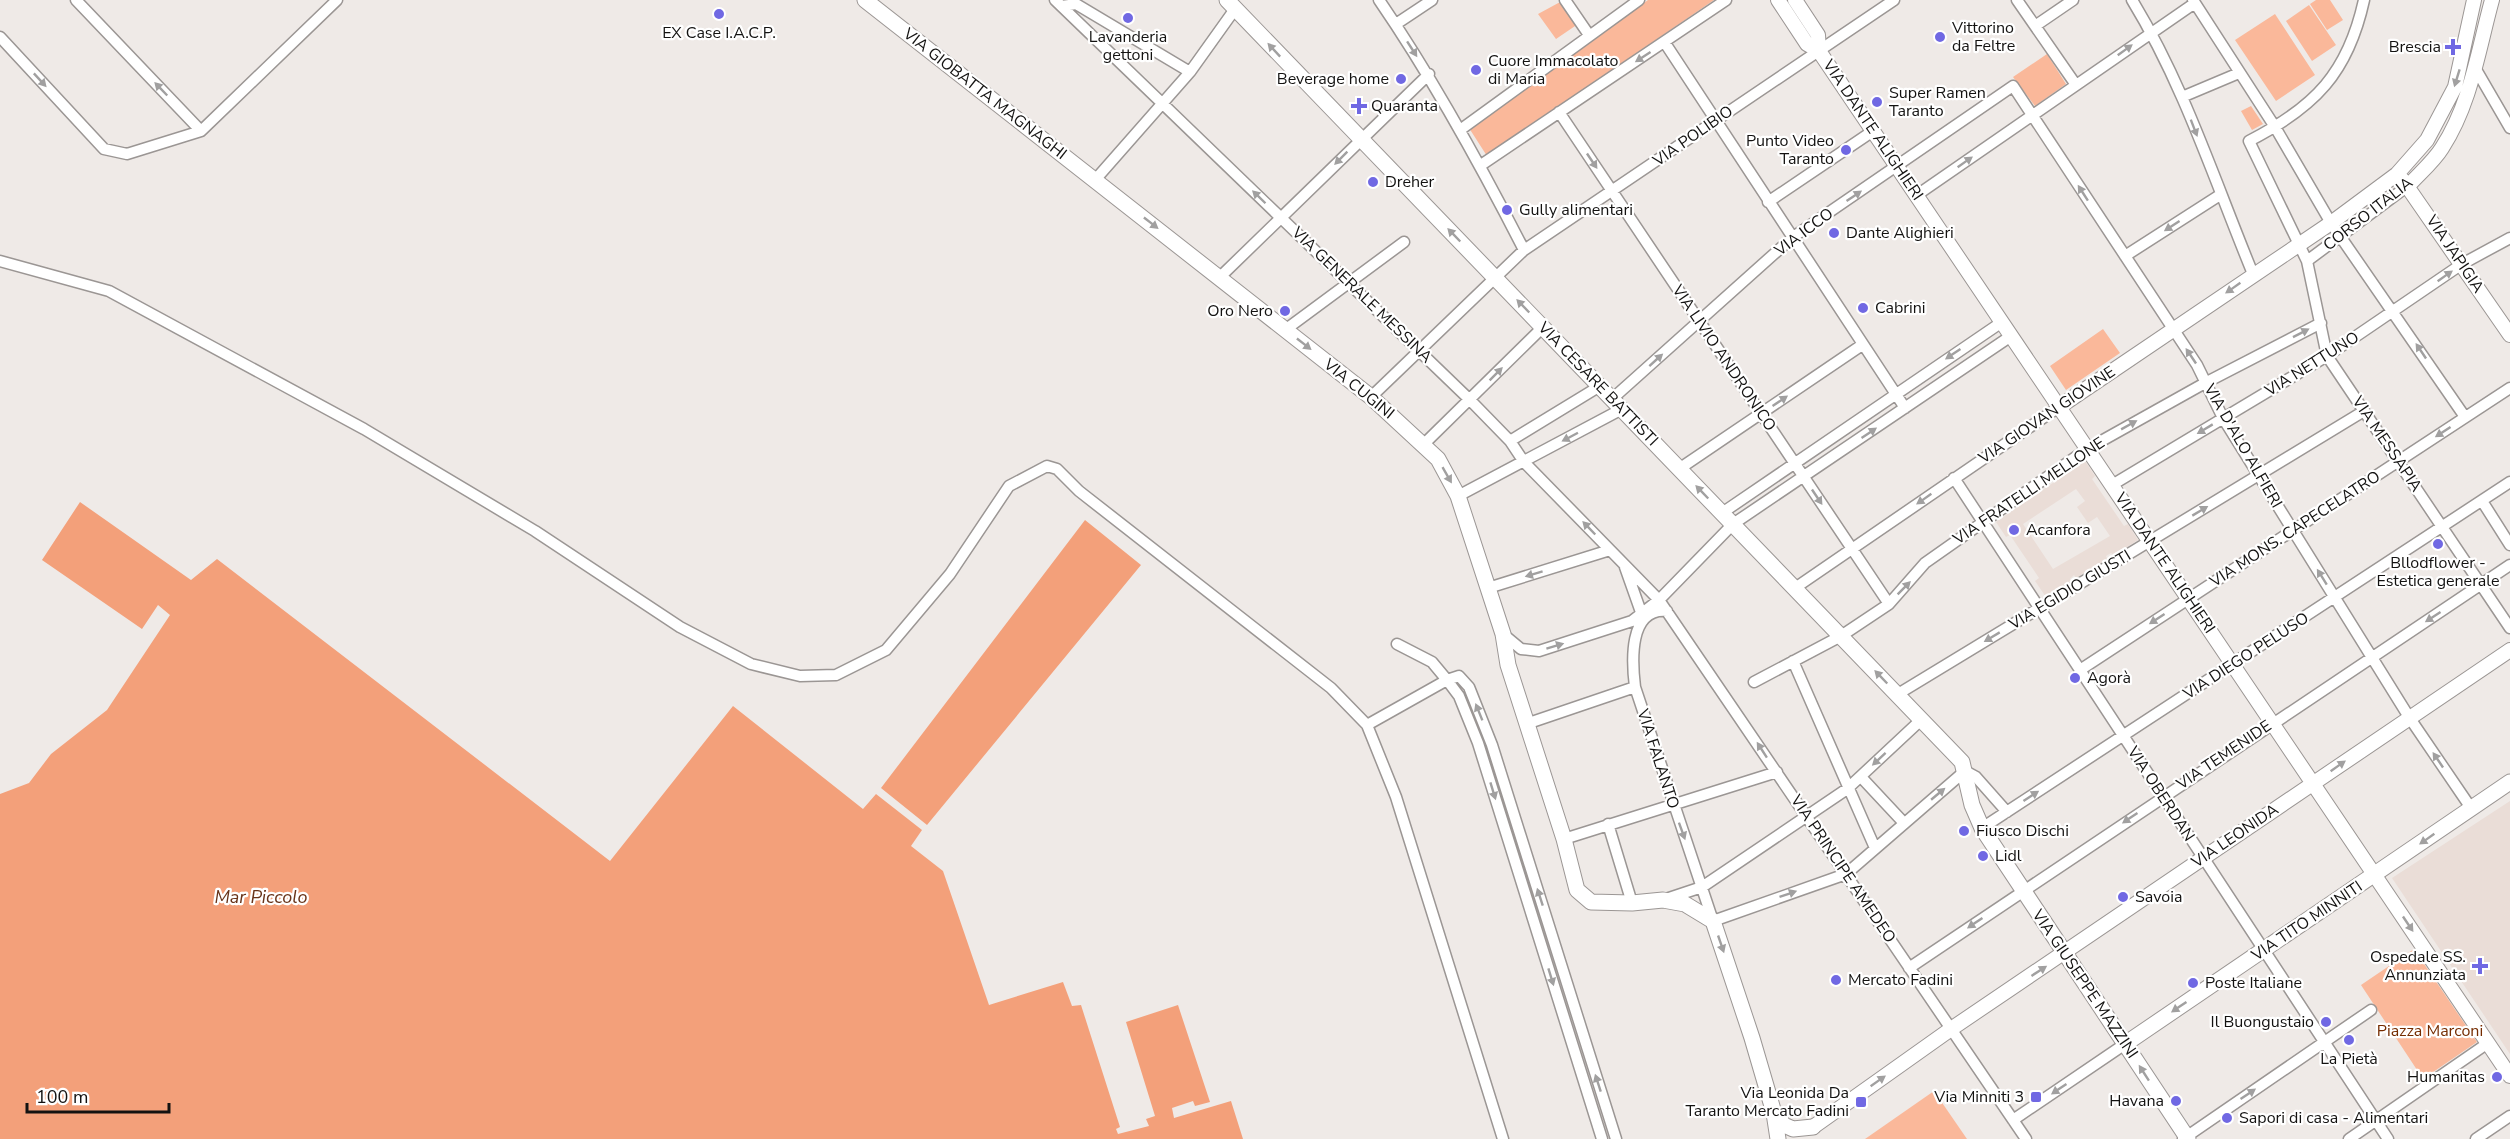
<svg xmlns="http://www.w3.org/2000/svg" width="2510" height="1139" viewBox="0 0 2510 1139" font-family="'Nunito Sans',sans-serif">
<rect width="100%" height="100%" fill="#efeae7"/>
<!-- built -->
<path fill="#eaddd7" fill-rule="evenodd" d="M 2085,461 L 2095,476 L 2092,479 L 2124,526 L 2128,524 L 2138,540 L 2114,555 L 2111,553 L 2106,556 L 2107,559 L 2076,578 L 2074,575 L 2070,579 L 2071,582 L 2046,597 L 2035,581 L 2039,578 L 2010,535 L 2006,537 L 1996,522 ZM 2076,489 L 2085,501 L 2077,507 L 2088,523 L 2097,517 L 2110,536 L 2053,569 L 2023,524 Z
M 2510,801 L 2510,1054 L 2392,878 Z"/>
<!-- green -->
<path fill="#fab89a" d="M 1648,0 L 1714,0 L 1487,156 L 1469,128 Z
M 2316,0 L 2330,0 L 2343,20 L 2327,30 L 2310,4 Z
M 1562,1 L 1578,24 L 1556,39 L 1538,14 Z
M 2309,5 L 2336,45 L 2312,61 L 2286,21 Z
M 2275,14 L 2315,75 L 2276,101 L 2235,40 Z
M 2047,54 L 2066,84 L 2035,106 L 2013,77 Z
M 2251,106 L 2263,124 L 2252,130 L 2241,111 Z
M 2103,329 L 2120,353 L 2066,390 L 2050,366 Z
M 2414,949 L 2477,1042 L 2423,1079 L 2361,985 Z
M 1934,1091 L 1967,1139 L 1865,1139 Z"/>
<!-- water -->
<path fill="#f3a07a" d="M 80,502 L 191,580 L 217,559 L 610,861 L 733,706 L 863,809 L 876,794 L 922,830 L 911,846 L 943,871 L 989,1005 L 1063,982 L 1072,1006 L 1081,1005 L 1120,1127 L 1116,1129 L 1118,1134 L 1149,1126 L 1146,1119 L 1155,1116 L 1126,1022 L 1178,1005 L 1210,1102 L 1195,1106 L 1193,1101 L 1172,1108 L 1174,1118 L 1231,1101 L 1243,1139 L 0,1139 L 0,794 L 29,783 L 51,754 L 107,710 L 170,615 L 158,605 L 142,629 L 42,560 Z
M 1085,520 L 1141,565 L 927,825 L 881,788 Z"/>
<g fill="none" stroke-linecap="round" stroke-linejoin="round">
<!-- minor casing -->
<g stroke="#9b9694" stroke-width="13">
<path id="minor" d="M 76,0 L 201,131
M 1055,0 L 1470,400 L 1510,441 L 1524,462 L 1659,600 L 2026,1139
M 1379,0 C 1434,80 1480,164 1524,250
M 1565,0 L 1589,35
M 2017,0 L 2076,85
M 2132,0 C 2184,85 2215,182 2253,274
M 2193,0 L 2275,127 L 2331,223 L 2465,417
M 2364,0 C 2348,73 2315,107 2249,141 L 2307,261 L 2327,356 L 2510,628
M 1062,6 L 1076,4 L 1190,72
M 1396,24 L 1432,0
M 2035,26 L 2073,0
M 0,37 L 104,149 L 127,154 L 201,131 L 337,0
M 1665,43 L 1905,408
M 2474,66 L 2510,128
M 2182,97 L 2239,73
M 1559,112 L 1889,604
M 1460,130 L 1639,0
M 1481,165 L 1726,0
M 1095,180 L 1190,72 L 1235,9
M 1917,195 L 2195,3
M 1768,202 L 1873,131
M 2125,256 L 2220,195
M 0,261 L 109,291 L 364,429 L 535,531 L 680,627 L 751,664 L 800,676 L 836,675 L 886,650 L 950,574 L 1009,486 L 1047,466 L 1057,469 L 1079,491 L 1331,688 L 1367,725 L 1396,797 L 1503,1139
M 2307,261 L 2409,185
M 1220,277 L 1429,74
M 1285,330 L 1404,242
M 1371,397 L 1524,250 L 1894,0
M 1612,399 L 1793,237 L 2013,86 L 2197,365 L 2223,418 L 2409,717 L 2471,808
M 1510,441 L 1600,386
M 1424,444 L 1543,327
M 1679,469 L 1862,345
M 1954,478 L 2388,1139
M 2112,485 L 2327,356 L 2462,264 L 2510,238
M 1458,496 L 1622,409
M 2482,501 L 2510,545
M 1722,513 L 2002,322
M 1625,567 L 1642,615
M 1488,588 L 1610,550
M 1795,588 L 2059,407
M 1667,611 C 1628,607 1632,663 1635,687 L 1713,921 L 1846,874 L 1965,771 L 1976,777 L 2007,812
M 1503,634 L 1521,649 L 1539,651 L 1632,621 L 1659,600 L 1733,524 L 2011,336
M 1793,661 L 1875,848
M 2080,670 L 2510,388
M 1754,682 L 1841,636 L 1889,604 L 1925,563 L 2087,449 L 2205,383 L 2321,323
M 1898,694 L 2364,411
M 1526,724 L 1635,687
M 1367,725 L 1447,680 L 1432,662 L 1397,644
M 1861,777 L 1904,823
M 1608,824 L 1632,903
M 1982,828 L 2510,482
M 1564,839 L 1777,772
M 1666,899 L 1702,887 L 1847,789 L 1922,719
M 1909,968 L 2510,565
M 2013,1120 L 2125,1044
M 1602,1139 L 1478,743 L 1459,696 L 1447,680 L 1459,676 L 1469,687 L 1492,745 L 1616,1139
M 2183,1139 L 2371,1010
M 2349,1139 L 2488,1043
M 2476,1139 L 2510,1116"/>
</g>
<!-- tertiary casing -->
<g stroke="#9b9694" stroke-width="16">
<path id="tertiary" d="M 1778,0 L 1807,44 L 1819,51 L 2510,1076
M 1795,0 L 1818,35 L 1819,51
M 2402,179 L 2510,335
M 2409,185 C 2420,173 2434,161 2442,148 C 2471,103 2478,51 2492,0
M 2059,407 L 2331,223 L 2397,174 L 2427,140 L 2455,87 L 2474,0
M 1813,1127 L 1951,1029 L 2510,650"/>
</g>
<!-- secondary casing -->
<g stroke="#9b9694" stroke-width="17">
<path id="secondary" d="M 865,0 L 1371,397 L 1438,459 L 1458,496 L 1503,634 L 1508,665 L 1564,839 L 1577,890 L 1591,902 L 1632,903 L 1663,900 L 1685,904 L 1713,921 L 1752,1038 L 1774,1113 L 1784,1125 L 1793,1129 L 1813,1127
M 1227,0 L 1962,762 L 1972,805 L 1982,828 L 2188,1139
M 2125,1044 L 2510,782
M 1774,1113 L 1778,1139"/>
</g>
<!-- minor -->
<use href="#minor" stroke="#fff" stroke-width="10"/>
<!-- tertiary -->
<use href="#tertiary" stroke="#fff" stroke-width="14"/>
<!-- secondary -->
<use href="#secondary" stroke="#fff" stroke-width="15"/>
</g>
<!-- one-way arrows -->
<defs><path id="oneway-solid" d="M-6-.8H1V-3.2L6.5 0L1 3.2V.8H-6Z" transform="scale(1.5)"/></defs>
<g fill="#a1a0a0">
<use href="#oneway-solid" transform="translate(1412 49) rotate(57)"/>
<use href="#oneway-solid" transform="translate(1274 50) rotate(-133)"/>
<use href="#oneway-solid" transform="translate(2125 50) rotate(-36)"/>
<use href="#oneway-solid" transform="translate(1643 57) rotate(147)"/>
<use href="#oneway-solid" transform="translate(2457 78) rotate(107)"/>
<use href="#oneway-solid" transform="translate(40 80) rotate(47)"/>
<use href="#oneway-solid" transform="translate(161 89) rotate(-134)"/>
<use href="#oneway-solid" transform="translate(2194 128) rotate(69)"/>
<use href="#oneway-solid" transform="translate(1341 158) rotate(135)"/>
<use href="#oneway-solid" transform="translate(1592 161) rotate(56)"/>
<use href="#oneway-solid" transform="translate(1965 162) rotate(-35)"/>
<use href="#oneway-solid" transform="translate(2083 193) rotate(-123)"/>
<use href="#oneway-solid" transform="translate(1854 196) rotate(-34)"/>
<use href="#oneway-solid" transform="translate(1259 197) rotate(-136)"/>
<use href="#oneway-solid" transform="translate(1151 223) rotate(38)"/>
<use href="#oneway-solid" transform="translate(2172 226) rotate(147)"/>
<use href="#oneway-solid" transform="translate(1454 235) rotate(-134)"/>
<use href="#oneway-solid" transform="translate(2445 276) rotate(-35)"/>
<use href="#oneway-solid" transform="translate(2233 288) rotate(145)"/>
<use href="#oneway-solid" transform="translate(1523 306) rotate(-134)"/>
<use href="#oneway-solid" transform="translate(2301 333) rotate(-27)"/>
<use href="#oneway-solid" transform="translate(1304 344) rotate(38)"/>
<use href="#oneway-solid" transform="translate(2421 351) rotate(-124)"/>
<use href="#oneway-solid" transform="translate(1953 354) rotate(146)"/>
<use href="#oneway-solid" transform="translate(2191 356) rotate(-124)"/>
<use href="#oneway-solid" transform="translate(1656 360) rotate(-42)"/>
<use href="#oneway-solid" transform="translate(1496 374) rotate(-45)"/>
<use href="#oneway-solid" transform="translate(1780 401) rotate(-34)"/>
<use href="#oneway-solid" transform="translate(2129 425) rotate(-29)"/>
<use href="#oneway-solid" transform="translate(2205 429) rotate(149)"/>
<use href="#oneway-solid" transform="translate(2443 432) rotate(147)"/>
<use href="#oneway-solid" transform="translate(1869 433) rotate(-34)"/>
<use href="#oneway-solid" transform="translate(1570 437) rotate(152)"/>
<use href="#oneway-solid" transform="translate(1447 475) rotate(60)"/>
<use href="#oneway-solid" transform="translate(1702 492) rotate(-134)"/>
<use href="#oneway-solid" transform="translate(1817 497) rotate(56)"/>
<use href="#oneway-solid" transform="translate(1924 499) rotate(145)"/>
<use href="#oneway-solid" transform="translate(2200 511) rotate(-31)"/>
<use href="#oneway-solid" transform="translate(1589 528) rotate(-134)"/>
<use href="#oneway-solid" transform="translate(1534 574) rotate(163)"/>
<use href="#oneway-solid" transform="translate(2322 577) rotate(-122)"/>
<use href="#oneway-solid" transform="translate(1904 588) rotate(-45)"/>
<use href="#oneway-solid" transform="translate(2433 617) rotate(147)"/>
<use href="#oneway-solid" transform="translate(2157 619) rotate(147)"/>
<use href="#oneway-solid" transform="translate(1992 637) rotate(149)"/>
<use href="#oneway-solid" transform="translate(1555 646) rotate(-17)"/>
<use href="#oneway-solid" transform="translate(1881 677) rotate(-134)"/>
<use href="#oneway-solid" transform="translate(1479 712) rotate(-112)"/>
<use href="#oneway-solid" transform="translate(1762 750) rotate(-123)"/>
<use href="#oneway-solid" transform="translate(1879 759) rotate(137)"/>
<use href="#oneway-solid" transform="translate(2438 760) rotate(-124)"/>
<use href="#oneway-solid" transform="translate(2338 766) rotate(-35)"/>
<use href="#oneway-solid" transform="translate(1493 791) rotate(73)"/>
<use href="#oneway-solid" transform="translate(1938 794) rotate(-40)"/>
<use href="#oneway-solid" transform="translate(2031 796) rotate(-33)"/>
<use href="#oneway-solid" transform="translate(2130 818) rotate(146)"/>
<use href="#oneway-solid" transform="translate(1682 831) rotate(70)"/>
<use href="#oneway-solid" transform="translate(2427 839) rotate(145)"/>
<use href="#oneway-solid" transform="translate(1788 894) rotate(-19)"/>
<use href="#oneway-solid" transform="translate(1540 897) rotate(-108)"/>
<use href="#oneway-solid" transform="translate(1975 923) rotate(146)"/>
<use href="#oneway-solid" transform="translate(2408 924) rotate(56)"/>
<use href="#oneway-solid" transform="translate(1721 944) rotate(71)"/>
<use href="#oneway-solid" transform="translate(2039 971) rotate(-33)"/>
<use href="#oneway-solid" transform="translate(1551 977) rotate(73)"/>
<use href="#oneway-solid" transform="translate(2179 1007) rotate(146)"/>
<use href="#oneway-solid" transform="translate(2144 1073) rotate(-123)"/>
<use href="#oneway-solid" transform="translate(1878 1081) rotate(-35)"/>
<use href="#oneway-solid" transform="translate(1598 1083) rotate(-108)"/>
<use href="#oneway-solid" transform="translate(2059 1089) rotate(146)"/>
<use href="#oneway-solid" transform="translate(2248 1094) rotate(-34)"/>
</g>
<!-- markers -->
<g fill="#7068e3" stroke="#fff" stroke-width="2">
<circle cx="719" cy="14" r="6"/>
<circle cx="1128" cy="18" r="6"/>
<circle cx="1940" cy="37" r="6"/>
<path d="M2450 38h6v6h6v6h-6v6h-6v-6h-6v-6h6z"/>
<circle cx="1476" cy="70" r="6"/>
<circle cx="1401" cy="79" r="6"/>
<circle cx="1877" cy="102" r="6"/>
<path d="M1356 97h6v6h6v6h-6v6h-6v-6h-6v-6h6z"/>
<circle cx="1846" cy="150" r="6"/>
<circle cx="1373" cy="182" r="6"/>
<circle cx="1507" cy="210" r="6"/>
<circle cx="1834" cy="233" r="6"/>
<circle cx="1863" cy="308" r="6"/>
<circle cx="1285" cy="311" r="6"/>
<circle cx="2014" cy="530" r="6"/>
<circle cx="2438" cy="544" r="6"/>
<circle cx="2075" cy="678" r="6"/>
<circle cx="1964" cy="831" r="6"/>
<circle cx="1983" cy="856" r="6"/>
<circle cx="2123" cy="897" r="6"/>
<path d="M2477 957h6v6h6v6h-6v6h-6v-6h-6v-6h6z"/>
<circle cx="1836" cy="980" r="6"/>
<circle cx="2193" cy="983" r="6"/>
<circle cx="2326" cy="1022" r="6"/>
<circle cx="2349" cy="1040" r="6"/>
<circle cx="2497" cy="1077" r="6"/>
<rect x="2030" y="1091" width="12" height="12" rx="3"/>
<circle cx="2176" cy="1101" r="6"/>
<rect x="1855" y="1096" width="12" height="12" rx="3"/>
<circle cx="2227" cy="1118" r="6"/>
</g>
<g text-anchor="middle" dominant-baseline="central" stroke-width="4.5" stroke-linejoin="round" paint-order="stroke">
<!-- poi labels -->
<g font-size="16" fill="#131211" stroke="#fff" text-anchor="start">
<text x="1952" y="28">Vittorino<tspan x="1952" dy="18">da Feltre</tspan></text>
<text x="719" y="33" text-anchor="middle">EX Case I.A.C.P.</text>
<text x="1128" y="37" text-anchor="middle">Lavanderia<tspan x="1128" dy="18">gettoni</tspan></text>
<text x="2441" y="47" text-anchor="end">Brescia</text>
<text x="1488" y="61">Cuore Immacolato<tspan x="1488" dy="18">di Maria</tspan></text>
<text x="1389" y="79" text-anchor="end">Beverage home</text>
<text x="1889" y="93">Super Ramen<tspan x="1889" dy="18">Taranto</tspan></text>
<text x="1371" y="106">Quaranta</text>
<text x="1834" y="141" text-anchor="end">Punto Video<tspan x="1834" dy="18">Taranto</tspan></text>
<text x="1385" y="182">Dreher</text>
<text x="1519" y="210">Gully alimentari</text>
<text x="1846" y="233">Dante Alighieri</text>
<text x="1875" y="308">Cabrini</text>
<text x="1273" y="311" text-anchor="end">Oro Nero</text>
<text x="2026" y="530">Acanfora</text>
<text x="2438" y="563" text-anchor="middle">Bllodflower -<tspan x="2438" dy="18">Estetica generale</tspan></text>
<text x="2087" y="678">Agorà</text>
<text x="1976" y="831">Fiusco Dischi</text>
<text x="1995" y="856">Lidl</text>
<text x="2135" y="897">Savoia</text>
<text x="2466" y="957" text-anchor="end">Ospedale SS.<tspan x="2466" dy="18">Annunziata</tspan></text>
<text x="1848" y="980">Mercato Fadini</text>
<text x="2205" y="983">Poste Italiane</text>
<text x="2314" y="1022" text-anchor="end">Il Buongustaio</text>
<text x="2349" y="1059" text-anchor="middle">La Pietà</text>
<text x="2485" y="1077" text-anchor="end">Humanitas</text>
<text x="1849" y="1093" text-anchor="end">Via Leonida Da<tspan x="1849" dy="18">Taranto Mercato Fadini</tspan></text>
<text x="2024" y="1097" text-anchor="end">Via Minniti 3</text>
<text x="2164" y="1101" text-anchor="end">Havana</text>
<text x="2239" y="1118">Sapori di casa - Alimentari</text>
</g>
<!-- street labels -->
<g font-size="16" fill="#131211" stroke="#fff">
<text transform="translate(985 94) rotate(38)">VIA GIOBATTA MAGNAGHI</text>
<text transform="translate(1873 130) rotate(56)">VIA DANTE ALIGHIERI</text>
<text transform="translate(1693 136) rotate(-35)">VIA POLIBIO</text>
<text transform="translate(2368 214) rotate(-38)">CORSO ITALIA</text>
<text transform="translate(1804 232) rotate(-37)">VIA ICCO</text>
<text transform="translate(2455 254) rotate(56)">VIA JAPIGIA</text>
<text transform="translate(1362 295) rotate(44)">VIA GENERALE MESSINA</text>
<text transform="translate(1724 358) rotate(56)">VIA LIVIO ANDRONICO</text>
<text transform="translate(2312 364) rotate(-32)">VIA NETTUNO</text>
<text transform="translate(1598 384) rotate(46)">VIA CESARE BATTISTI</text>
<text transform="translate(1359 389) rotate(39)">VIA CUGINI</text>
<text transform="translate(2047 415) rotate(-34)">VIA GIOVAN GIOVINE</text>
<text transform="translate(2387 444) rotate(56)">VIA MESSAPIA</text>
<text transform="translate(2243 446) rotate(60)">VIA D'ALO ALFIERI</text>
<text transform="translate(2029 491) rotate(-34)">VIA FRATELLI MELLONE</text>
<text transform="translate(2295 529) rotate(-33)">VIA MONS. CAPECELATRO</text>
<text transform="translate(2165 563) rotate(56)">VIA DANTE ALIGHIERI</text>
<text transform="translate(2070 590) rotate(-31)">VIA EGIDIO GIUSTI</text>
<text transform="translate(2246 656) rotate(-33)">VIA DIEGO PELUSO</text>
<text transform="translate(2224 755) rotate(-34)">VIA TEMENIDE</text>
<text transform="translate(1658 759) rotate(72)">VIA FALANTO</text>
<text transform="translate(2161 794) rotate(57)">VIA OBERDAN</text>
<text transform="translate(2235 836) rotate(-34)">VIA LEONIDA</text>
<text transform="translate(1843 869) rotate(56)">VIA PRINCIPE AMEDEO</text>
<text transform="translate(2307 921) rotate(-34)">VIA TITO MINNITI</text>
<text transform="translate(2085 984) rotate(56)">VIA GIUSEPPE MAZZINI</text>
</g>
<!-- park labels -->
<g font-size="16" fill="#752c00" stroke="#fff">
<text x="2430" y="1031">Piazza Marconi</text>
</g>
<!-- water labels -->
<g font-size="18" font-style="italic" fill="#683319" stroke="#fff">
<text x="261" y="897">Mar Piccolo</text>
</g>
</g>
<!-- scale -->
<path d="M27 1103v9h142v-9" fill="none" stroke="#131211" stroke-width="3"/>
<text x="36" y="1103" font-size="18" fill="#131211" stroke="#ffffff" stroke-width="4.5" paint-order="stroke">100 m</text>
</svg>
